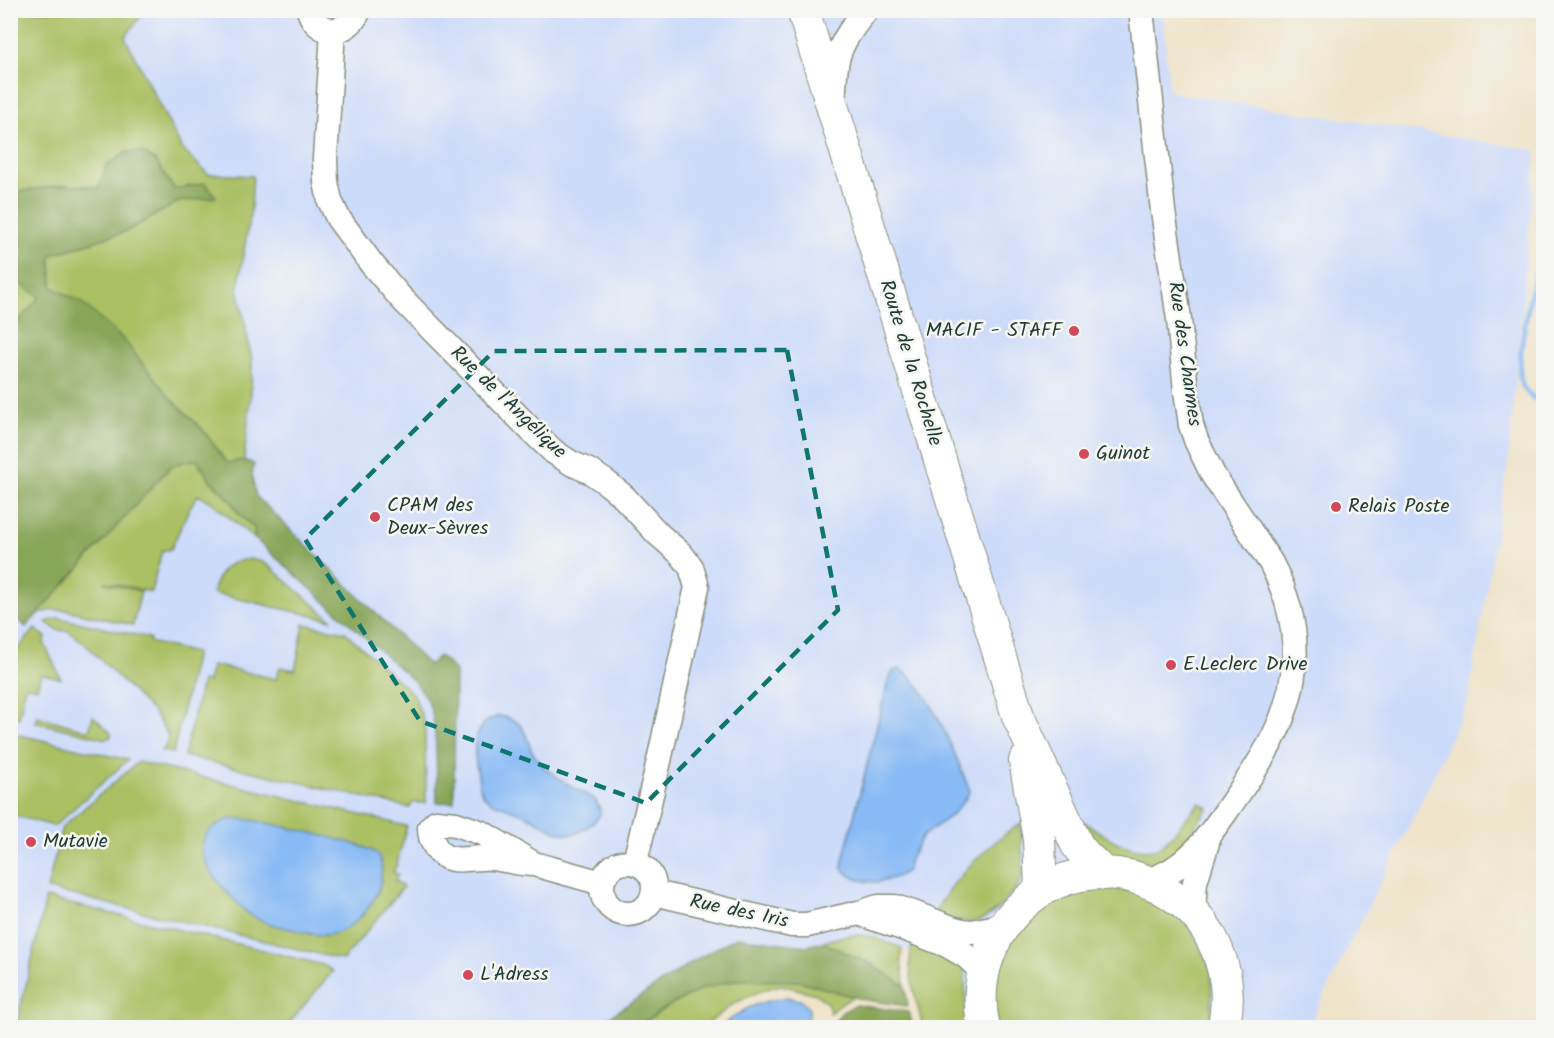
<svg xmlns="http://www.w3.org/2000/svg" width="1554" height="1038" viewBox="0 0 1554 1038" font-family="Kalam,sans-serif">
<rect width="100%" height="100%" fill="#f6f6f2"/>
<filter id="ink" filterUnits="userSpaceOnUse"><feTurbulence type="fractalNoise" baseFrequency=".0167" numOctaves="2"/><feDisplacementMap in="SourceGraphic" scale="12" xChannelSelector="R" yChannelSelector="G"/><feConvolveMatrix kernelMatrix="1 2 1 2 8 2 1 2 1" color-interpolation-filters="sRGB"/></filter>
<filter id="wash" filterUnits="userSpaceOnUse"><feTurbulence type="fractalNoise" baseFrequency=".008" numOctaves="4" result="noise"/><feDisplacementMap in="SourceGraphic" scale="24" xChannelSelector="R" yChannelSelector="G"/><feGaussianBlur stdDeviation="1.35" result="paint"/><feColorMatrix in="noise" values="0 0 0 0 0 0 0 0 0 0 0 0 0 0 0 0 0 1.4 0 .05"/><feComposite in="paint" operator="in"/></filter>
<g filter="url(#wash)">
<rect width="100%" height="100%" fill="#efe3c9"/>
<!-- built -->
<path fill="#cddbfa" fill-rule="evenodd" d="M 146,11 L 1163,11 L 1169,92 L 1536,150 L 1508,465 L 1468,700 L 1430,784 L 1308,1027 L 969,1027 L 966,1020 L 964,964 L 913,942 L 910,951 L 870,936 L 844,936 L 807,946 L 736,937 L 697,959 L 594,1027 L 11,1027 L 10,614 L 26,627 L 203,430 L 244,460 L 251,394 L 252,360 L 238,288 L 251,209 L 252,177 L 208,174 L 182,149 L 125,37 ZM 888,682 L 927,697 L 958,761 L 965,781 L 970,790 L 953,814 L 923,836 L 910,859 L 842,868 L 844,856 ZM 524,731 L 532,753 L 541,765 L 553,774 L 593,799 L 598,818 L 580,833 L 572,835 L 557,831 L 525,815 L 488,801 L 481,793 L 474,760 Z"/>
<!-- green -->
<path fill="#abbf63" stroke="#657e4c" stroke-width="1.5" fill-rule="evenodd" d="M 11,11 L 139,11 L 142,15 L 125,37 L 182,149 L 208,174 L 253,176 L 251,209 L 238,288 L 252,360 L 251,394 L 244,460 L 227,463 L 203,430 L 170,397 L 81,302 L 52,287 L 51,255 L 124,232 L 147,220 L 178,202 L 216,197 L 174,189 L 156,161 L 99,187 L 63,185 L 16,192 L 11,194 Z
M 11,265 L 15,265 L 17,281 L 40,297 L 11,330 Z
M 197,460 L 210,480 L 231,501 L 238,513 L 254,528 L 255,539 L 210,501 L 198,495 L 190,507 L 171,549 L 162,551 L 151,592 L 105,582 L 105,583 L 141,591 L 133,625 L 66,610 L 52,610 L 37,615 L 170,467 L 186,461 Z
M 251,559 L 261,561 L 269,566 L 332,620 L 212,593 C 219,570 226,561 251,559 Z
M 59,618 L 150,638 L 149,642 L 196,653 L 173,753 L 161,751 L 166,746 L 168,735 L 153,712 L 83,642 L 68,631 L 57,630 L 46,622 Z
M 304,624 L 345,632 L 414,695 L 423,719 L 425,731 L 426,803 L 412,803 L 410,808 L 184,756 L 202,681 L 208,682 L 212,665 L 276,679 L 280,667 L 295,670 Z
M 35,629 L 46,637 L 44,643 L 61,679 L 41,674 L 37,688 L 25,686 L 19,718 L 11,716 L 11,657 Z
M 37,716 L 89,731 L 93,716 L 111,733 L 111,737 L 106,739 L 35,722 Z
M 11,733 L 128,760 L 54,826 L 11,815 Z
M 138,762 L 407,826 L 396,867 L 393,871 L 398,875 L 395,880 L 403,887 L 343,960 L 47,889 L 62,827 ZM 286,827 L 366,848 L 382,867 L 381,880 L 378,892 L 362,916 L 326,935 L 310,934 L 258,919 L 249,914 L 223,888 L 209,867 L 204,858 L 202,850 Z
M 1199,803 L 1208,808 C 1196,825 1177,858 1156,862 C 1145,864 1134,861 1123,859 C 1093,852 1094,846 1081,820 C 1100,833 1138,861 1162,845 C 1172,838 1189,814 1199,803 Z
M 1021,823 L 1023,874 C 1018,890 992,919 975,922 C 967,924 944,916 934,914 C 954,877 987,846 1021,823 Z
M 1093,886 L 1146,893 L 1189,925 L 1212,973 L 1211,1027 L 997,1028 L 992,994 L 1006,943 L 1043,904 Z
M 46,898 L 267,951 L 323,965 L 333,971 L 286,1027 L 16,1027 Z
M 858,935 L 870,936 L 902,948 L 901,961 L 905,986 L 871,964 L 822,942 L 844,936 Z
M 913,942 L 965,964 L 966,1020 L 963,1027 L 923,1027 C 917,1002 904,967 913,942 Z
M 735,980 L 799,981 L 854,997 L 840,1004 L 830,1013 L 828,1004 L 816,994 L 781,985 L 763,990 L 735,1003 L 703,1027 L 636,1028 L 667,1007 L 702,989 Z"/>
<!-- forest -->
<path fill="#88a659" stroke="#547246" stroke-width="1.5" d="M 127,152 L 142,152 L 156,161 L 174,189 L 205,183 L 216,197 L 178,202 L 147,220 L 124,232 L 51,255 L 52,287 L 81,302 L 123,339 L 170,397 L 203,430 L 227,463 L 244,460 L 254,464 L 252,476 L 256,496 L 429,665 L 439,656 L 451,666 L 455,672 L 454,802 L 437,803 C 436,775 438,735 431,710 C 428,699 421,690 415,682 L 255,539 L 254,528 L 238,513 L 231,501 L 210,480 L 197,460 L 186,461 L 170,467 L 26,627 L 11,614 L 11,330 L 40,297 L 17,281 L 15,265 L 11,265 L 11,194 L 16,192 L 63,185 L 99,187 L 106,166 Z
M 736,937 L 807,946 L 822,942 L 871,964 L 905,986 L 908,1006 L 865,1000 L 799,981 L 735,980 L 702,989 L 667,1007 L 636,1027 L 594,1027 L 697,959 Z
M 856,1005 L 909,1012 L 913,1027 L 831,1027 L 842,1012 Z"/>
<!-- water -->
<path fill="#88baf5" stroke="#547c94" stroke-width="1.5" d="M 899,669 C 923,679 947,736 957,759 C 962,769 964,780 970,790 L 966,798 L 953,814 L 923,836 L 910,859 L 907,871 C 891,882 872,885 854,878 C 849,876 846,871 842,868 L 844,856 L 888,682 L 893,671 Z
M 500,716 C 534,722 521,744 542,765 C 552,775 566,783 579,791 C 584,794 591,796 595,800 C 597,803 600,809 600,813 C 600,820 579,834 572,834 C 568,835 563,833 559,832 C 548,828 537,820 526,815 C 517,811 495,805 488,800 C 480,794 479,784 478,775 C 473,751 470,722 500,716 Z
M 244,819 C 264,822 367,843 377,854 C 382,859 382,868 381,875 C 380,901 352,933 326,935 C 317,935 307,933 299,931 C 283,927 264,924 251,915 C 243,911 237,902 231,896 C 215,880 186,846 214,827 C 218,825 222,822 226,820 C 231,819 239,819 244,819 Z
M 787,997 L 803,1001 L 809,1009 L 809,1020 L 800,1027 L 721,1027 C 742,1008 759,1002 787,997 Z"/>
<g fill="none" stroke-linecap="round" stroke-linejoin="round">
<!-- stream -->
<path stroke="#88baf5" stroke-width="5" d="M 1544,236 C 1538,263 1511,367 1523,387 C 1527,394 1537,400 1544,406"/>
</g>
</g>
<g filter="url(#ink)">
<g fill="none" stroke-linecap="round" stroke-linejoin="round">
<!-- minor casing -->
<g stroke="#87907e" stroke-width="27">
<path id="minor" d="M 309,10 C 318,38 348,36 359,10
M 1141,10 L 1163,211 L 1179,319 L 1186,391 L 1191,425 L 1196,440 L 1213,475 L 1271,563 C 1299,616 1303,669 1279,725 C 1266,755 1247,781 1229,807 C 1207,839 1185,871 1146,881
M 333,31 L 325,159 L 326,182 L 330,201 L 338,218 L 371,263 L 401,298 L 534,433 L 554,452 L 571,463 L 591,472 L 607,483 L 623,496 L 658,534 L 681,554 L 691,567 L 697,587 L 659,761 L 635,862
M 833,99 C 835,85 834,69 838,56 C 843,39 855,24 866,10
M602 888a26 26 0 1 1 52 0a26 26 0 1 1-52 0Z
M 534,864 C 519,864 506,859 491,858 C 472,856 446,868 435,846 C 431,840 430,834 430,828 L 436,822 L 456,824 L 482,833 L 534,864 L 602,883
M 654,893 L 792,925 L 807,925 L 859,913 L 878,907 L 895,907 L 913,913 L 954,929 L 963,931 L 972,932 L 1002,926
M 1193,911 L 1195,882 L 1207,843
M 864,915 L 911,931 L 947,945 L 966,956 L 983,972"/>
</g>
<!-- major casing -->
<g stroke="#87907e" stroke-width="34">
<path id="major" d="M 803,10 L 1018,716 L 1077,845 L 1085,855 L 1105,874
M 1025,761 L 1039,839 L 1041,891
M 984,1028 C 961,927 1062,839 1157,886 C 1180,898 1200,915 1212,939 C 1226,966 1231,998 1223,1028"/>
</g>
<!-- minor -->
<use href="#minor" stroke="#fff" stroke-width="24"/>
<!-- major -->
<use href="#major" stroke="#fff" stroke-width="32"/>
</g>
</g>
<!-- marked area -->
<path fill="none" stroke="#0f766e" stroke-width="4.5" stroke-dasharray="12 8" stroke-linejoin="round" d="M 787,350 L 838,610 L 646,803 L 420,721 L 305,539 L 494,351 Z"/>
<!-- markers -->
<g fill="#d1495b" stroke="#f6f6f2" stroke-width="2">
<circle cx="1074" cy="331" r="6"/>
<circle cx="1084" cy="454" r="6"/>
<circle cx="1336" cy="507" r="6"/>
<circle cx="375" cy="517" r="6"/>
<circle cx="1171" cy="665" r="6"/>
<circle cx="31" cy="842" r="6"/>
<circle cx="468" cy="975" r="6"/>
</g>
<g text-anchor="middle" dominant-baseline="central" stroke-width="5" stroke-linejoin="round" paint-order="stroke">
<!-- poi labels -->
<g font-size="20" fill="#1f3d34" stroke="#f6f6f2" text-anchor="start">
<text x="1062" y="331" text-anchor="end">MACIF - STAFF</text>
<text x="1096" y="454">Guinot</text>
<text x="387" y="506">CPAM des<tspan x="387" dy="23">Deux-Sèvres</tspan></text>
<text x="1348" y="507">Relais Poste</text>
<text x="1183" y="665">E.Leclerc Drive</text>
<text x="43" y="842">Mutavie</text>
<text x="480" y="975">L'Adress</text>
</g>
<!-- street labels -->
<g font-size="20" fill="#1f3d34" stroke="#f6f6f2">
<text transform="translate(1184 354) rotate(82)">Rue des Charmes</text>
<text transform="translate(910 363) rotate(73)">Route de la Rochelle</text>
<text transform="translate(508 403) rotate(44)">Rue de l'Angélique</text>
<text transform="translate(739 912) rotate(12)">Rue des Iris</text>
</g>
</g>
<!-- margin -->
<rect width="1554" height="1038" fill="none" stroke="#f6f6f2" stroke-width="36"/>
</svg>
